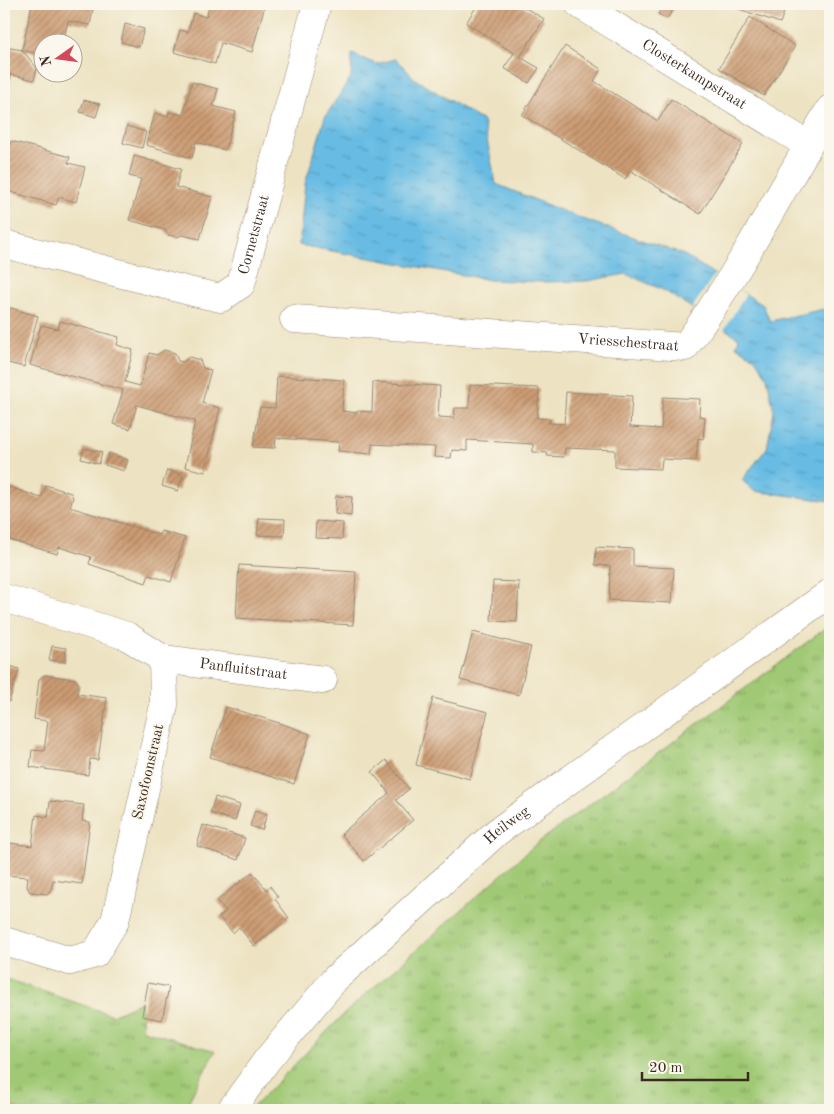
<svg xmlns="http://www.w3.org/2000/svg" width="834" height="1114" viewBox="0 0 834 1114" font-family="'Old Standard TT',serif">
<defs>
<pattern id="grass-tufts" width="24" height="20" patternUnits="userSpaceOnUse" patternTransform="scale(1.25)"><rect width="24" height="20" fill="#a0c975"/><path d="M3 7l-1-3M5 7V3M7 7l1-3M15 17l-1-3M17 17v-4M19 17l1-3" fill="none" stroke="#84a35f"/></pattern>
<pattern id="water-ripples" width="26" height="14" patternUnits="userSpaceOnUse" patternTransform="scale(1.25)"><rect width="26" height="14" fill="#67bce4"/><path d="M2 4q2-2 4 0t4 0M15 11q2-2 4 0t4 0" fill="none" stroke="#5699b8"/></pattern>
<pattern id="building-hatch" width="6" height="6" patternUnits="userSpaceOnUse" patternTransform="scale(1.25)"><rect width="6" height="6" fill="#cc9c73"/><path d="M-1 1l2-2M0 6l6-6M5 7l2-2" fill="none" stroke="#a77f5e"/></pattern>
</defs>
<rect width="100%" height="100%" fill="#fbf7ec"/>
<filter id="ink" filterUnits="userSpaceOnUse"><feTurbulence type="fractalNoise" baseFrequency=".02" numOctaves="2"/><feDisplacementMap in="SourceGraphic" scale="10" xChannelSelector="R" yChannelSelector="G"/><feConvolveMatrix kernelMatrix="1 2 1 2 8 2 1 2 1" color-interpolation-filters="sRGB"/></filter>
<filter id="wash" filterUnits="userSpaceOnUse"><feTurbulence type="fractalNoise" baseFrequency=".0096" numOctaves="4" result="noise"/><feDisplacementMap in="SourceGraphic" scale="20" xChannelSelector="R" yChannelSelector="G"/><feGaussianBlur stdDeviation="1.12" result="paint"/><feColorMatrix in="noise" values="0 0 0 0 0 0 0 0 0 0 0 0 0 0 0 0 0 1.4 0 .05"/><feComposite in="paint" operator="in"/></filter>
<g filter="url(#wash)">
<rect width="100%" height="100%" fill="#ede3c2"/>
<!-- grass -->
<path fill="url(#grass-tufts)" stroke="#6e7a4a" d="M 830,625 L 830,1110 L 250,1110 L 347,1011 L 535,845 Z
M 4,978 L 112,1015 L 141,1002 L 143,1030 L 215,1051 L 184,1110 L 4,1110 Z"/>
<!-- water -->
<path fill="url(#water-ripples)" stroke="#517381" d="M 352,54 L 376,64 L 396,59 L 415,79 L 483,121 L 496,184 L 580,218 L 684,255 L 763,305 L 770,321 L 824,309 L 830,314 L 830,501 L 754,491 L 742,480 L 767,448 L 774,412 L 767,377 L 755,358 L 736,346 L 739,338 L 665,291 L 626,274 L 587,281 L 543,282 L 490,280 L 299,245 L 305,184 L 325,117 L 351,77 Z"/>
<!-- pier -->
<path fill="#ede3c2" d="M 715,274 L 746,294 L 724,330 L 692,308 Z"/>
<g id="blocks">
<!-- building -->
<path fill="url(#building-hatch)" d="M 32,4 L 94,4 L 90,25 L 68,21 L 63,42 L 42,42 L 42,55 L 22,50 Z
M 210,4 L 259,4 L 265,5 L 252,52 L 221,43 L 215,64 L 174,52 L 180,30 L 188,32 L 193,13 L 206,17 Z
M 478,4 L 519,4 L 544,19 L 520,57 L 539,68 L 529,83 L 504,68 L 514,53 L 466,23 Z
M 664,4 L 677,4 L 667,19 L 658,14 Z
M 731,4 L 787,4 L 780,23 L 730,6 Z
M 750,17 L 795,46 L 764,96 L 719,68 Z
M 125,24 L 144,29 L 139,47 L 121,42 Z
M 565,46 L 601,69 L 594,81 L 658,121 L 671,99 L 743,144 L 700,214 L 630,170 L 625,179 L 522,115 Z
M 5,47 L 22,50 L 37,68 L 34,80 L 4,73 Z
M 4,74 L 11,76 L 6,94 L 4,94 Z
M 192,82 L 218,89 L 213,106 L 236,112 L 225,150 L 196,142 L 192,158 L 146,145 L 155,113 L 168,117 L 169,112 L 183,115 Z
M 84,100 L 100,104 L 96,117 L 80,112 Z
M 127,126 L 146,132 L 142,148 L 123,143 Z
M 11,141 L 70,157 L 68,163 L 85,167 L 76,202 L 59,197 L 56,205 L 4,190 L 4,144 L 10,146 Z
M 134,156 L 181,169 L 176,187 L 212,197 L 200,239 L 182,235 L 177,237 L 168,235 L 165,230 L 129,220 L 141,179 L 129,176 Z
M 4,306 L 38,316 L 24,367 L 4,362 Z
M 60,321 L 119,337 L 117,345 L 133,350 L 125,382 L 140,386 L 149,353 L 157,355 L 164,350 L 175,353 L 178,361 L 183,362 L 189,357 L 200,360 L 203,368 L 211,370 L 202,403 L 220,408 L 205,472 L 185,467 L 195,421 L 137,405 L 130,429 L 113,424 L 123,390 L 30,365 L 41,325 L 58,329 Z
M 277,376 L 344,380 L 342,411 L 357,413 L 357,411 L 372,412 L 373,382 L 440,386 L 438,417 L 454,418 L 455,408 L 469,408 L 470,385 L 539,388 L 537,418 L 550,419 L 549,423 L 564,424 L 566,392 L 632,396 L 630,427 L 645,428 L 661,429 L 663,397 L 700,399 L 699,416 L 705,417 L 703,439 L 698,438 L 696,461 L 662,459 L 661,469 L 615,467 L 615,450 L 565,448 L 564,457 L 547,456 L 548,453 L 533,452 L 533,444 L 467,440 L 467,451 L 452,450 L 451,458 L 434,457 L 435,447 L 372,444 L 371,454 L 338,451 L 339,442 L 276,438 L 275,448 L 253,447 L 260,407 L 275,408 Z
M 84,448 L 102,452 L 99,464 L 81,459 Z
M 109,453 L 128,460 L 124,471 L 105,465 Z
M 167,470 L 183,475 L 178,491 L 162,486 Z
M 4,485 L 41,498 L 46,485 L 71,493 L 73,498 L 70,507 L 159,535 L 161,531 L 185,538 L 171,582 L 149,575 L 146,583 L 89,564 L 91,557 L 59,547 L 57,554 L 4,538 Z
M 336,496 L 352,497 L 351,516 L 335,514 Z
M 259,518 L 285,519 L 284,536 L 257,535 Z
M 316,521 L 343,523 L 342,539 L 315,538 Z
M 596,547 L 633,549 L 633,566 L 674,568 L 672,603 L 609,600 L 610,566 L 595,565 Z
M 239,565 L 356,572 L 353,625 L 236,618 Z
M 493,581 L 519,582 L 517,622 L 491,621 Z
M 473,632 L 531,647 L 519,695 L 460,680 Z
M 52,646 L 66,648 L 65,662 L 49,660 Z
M 4,664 L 19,669 L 9,702 L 4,700 Z
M 44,675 L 75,679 L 79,684 L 77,694 L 107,698 L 98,760 L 90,759 L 88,775 L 30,767 L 32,750 L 44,751 L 48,721 L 34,719 L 39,679 Z
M 433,698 L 488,712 L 470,779 L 416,765 Z
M 226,707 L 283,724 L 310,734 L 294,784 L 210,757 Z
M 386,760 L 409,789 L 396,800 L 413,820 L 364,861 L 341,834 L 389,793 L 372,772 Z
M 215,797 L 240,805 L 235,821 L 210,813 Z
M 50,801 L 84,805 L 82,821 L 90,822 L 82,884 L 53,880 L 51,890 L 47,894 L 30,892 L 27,887 L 28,877 L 6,875 L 10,843 L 32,846 L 36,815 L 48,817 Z
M 255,810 L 267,814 L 262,830 L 250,826 Z
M 203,825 L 245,838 L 238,860 L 197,846 Z
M 252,872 L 267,890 L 270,886 L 278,897 L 275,899 L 289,918 L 254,946 L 239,927 L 233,933 L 219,917 L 226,911 L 217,901 Z
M 148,983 L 169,987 L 162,1020 L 142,1016 Z
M 4,1102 L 24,1110 L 4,1110 Z"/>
</g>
</g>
<g filter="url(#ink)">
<use href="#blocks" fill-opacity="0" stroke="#948670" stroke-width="1"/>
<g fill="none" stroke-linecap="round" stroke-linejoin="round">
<!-- minor casing -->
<g stroke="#948670" stroke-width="29">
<g id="minor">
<path id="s1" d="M 579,4 L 808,145"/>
<path id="s2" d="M 4,244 L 193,292 L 221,298 L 241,284 L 317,4"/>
<path id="s3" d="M 294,319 L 685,347 C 740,272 782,188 830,109"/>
<path d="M 4,598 L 127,636 L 163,659 L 164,705 L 115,921 L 95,954 L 70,961 L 4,941"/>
<path id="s4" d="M 163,659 L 323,680"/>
<path id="s5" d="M 231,1110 L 267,1060 L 335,979 L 497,832 L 830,593"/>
</g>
</g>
<!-- minor -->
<use href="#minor" stroke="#fff" stroke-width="28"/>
</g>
</g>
<g text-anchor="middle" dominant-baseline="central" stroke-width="4" stroke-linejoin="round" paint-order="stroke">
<!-- street labels -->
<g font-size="15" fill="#3b2a1e" stroke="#fbf7ec">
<text stroke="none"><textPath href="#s1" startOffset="135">Closterkampstraat</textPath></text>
<text stroke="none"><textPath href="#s2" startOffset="299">Cornetstraat</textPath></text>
<text stroke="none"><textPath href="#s3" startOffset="335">Vriesschestraat</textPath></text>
<text stroke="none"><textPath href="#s4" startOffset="81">Panfluitstraat</textPath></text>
<text transform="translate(149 772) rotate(-77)">Saxofoonstraat</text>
<text stroke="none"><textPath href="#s5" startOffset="398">Heilweg</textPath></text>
</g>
</g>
<!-- margin -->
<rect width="834" height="1114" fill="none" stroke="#fbf7ec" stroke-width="20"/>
<!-- north arrow -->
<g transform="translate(58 58) rotate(256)"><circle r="24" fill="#fbf7ec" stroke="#aea59a"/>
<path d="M0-4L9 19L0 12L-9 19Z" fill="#d1495b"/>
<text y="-8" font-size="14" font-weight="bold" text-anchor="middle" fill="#3b2a1e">N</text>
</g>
<!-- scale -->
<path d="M642 1072v8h106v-8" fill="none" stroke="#3b2a1e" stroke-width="2.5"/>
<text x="649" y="1072" font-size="15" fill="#3b2a1e" stroke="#fbf7ec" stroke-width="4" paint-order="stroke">20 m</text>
</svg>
